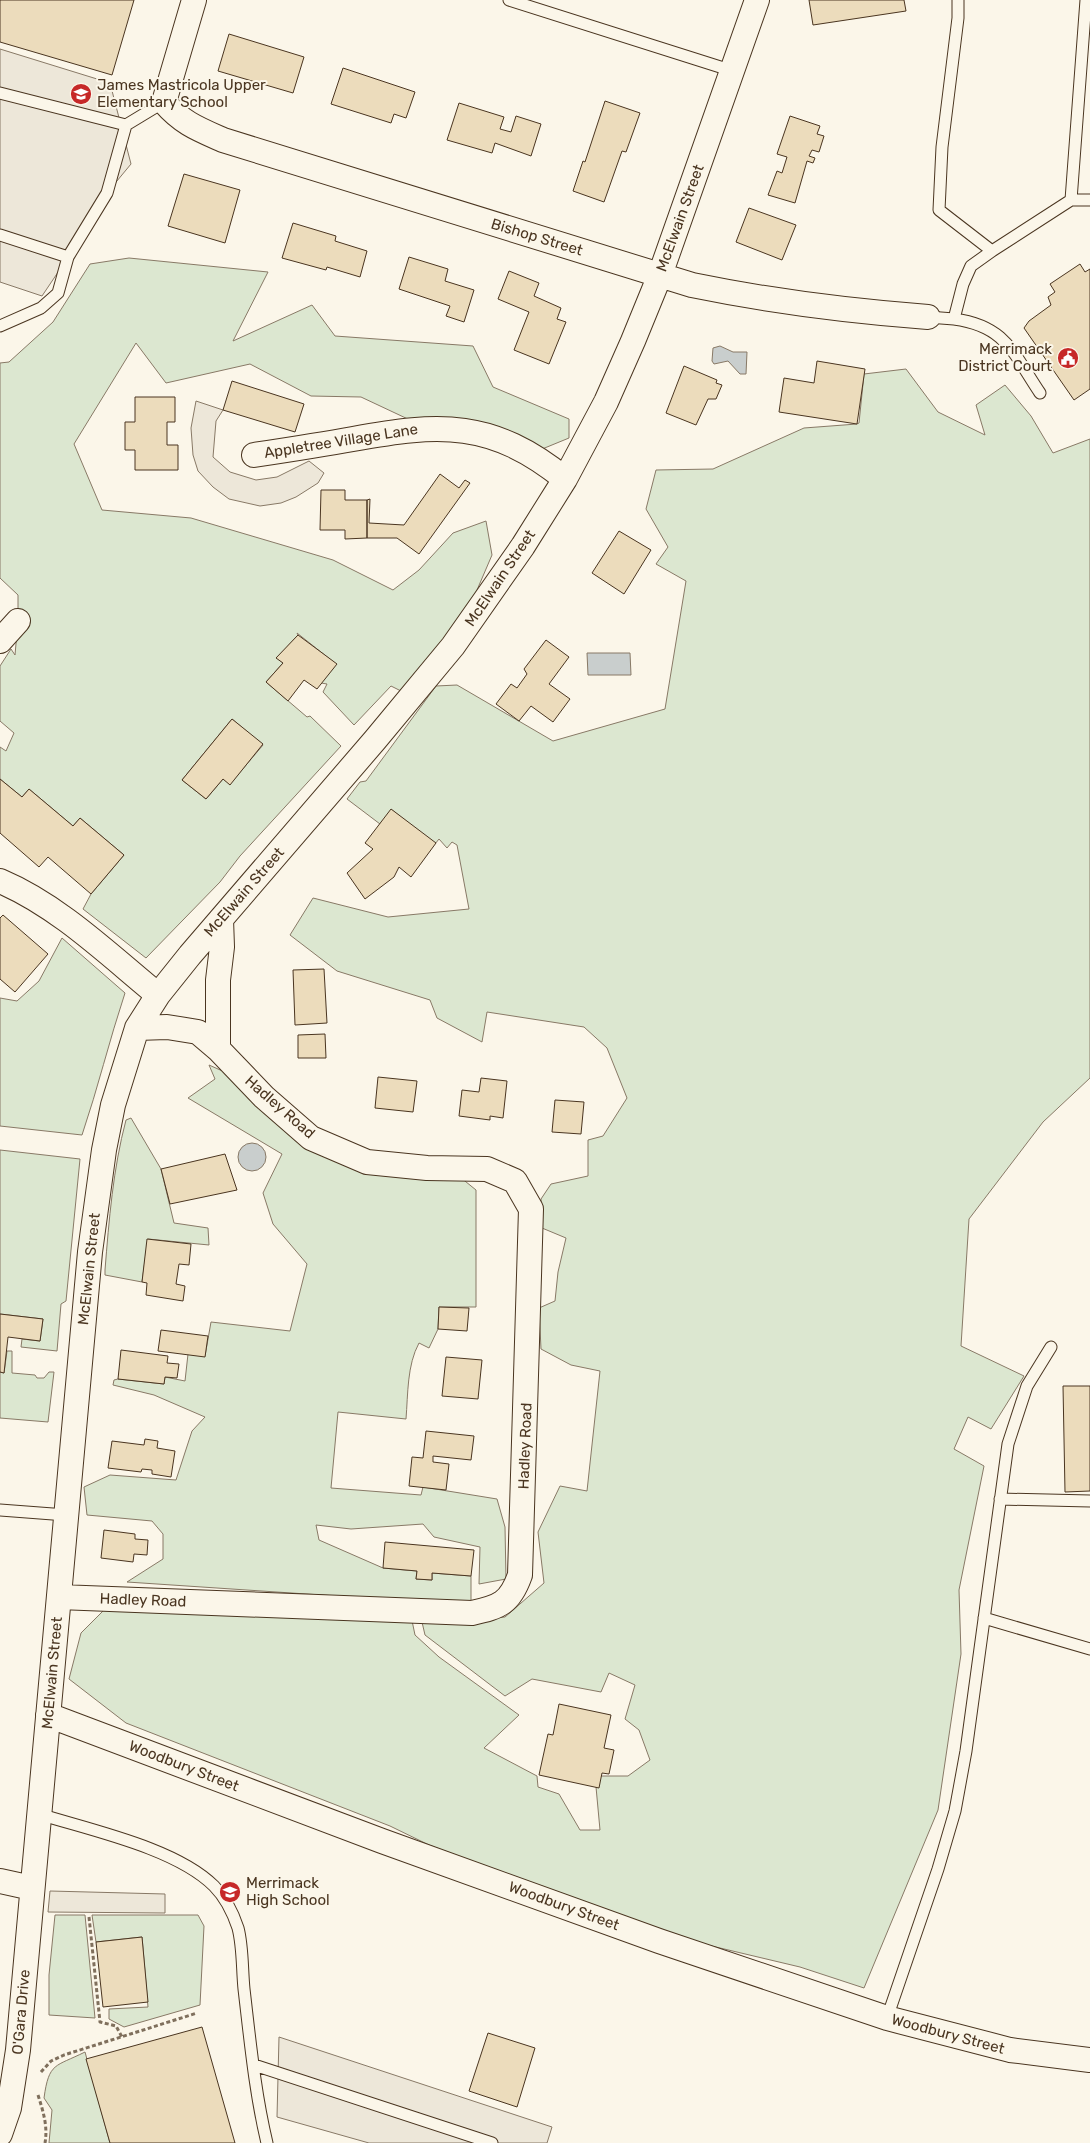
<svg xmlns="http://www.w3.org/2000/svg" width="1090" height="2143" viewBox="0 0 1090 2143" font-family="Rubik,sans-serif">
<rect width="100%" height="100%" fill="#fbf6e9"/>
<!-- green -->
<path fill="#dce7d0" stroke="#887966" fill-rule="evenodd" d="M 129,258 L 268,272 L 233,341 L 312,305 L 335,336 L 473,346 L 493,387 L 569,419 L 569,438 L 530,454 L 427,428 L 361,397 L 311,396 L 250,364 L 166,383 L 136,343 L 74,444 L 102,510 L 191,518 L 333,560 L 393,590 L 419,570 L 453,533 L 486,521 L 492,555 L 453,646 L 411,696 L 391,686 L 354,725 L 323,692 L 327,684 L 321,683 L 336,664 L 297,633 L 298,635 L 277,658 L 283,663 L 266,682 L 307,717 L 310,716 L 341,746 L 240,856 L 220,882 L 146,958 L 83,909 L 91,894 L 124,855 L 80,818 L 73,826 L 29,789 L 22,797 L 0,779 L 0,747 L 6,751 L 14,733 L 0,721 L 0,666 L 11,649 L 15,655 L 18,621 L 18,595 L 0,578 L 0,363 L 9,362 L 53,322 L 90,264 ZM 232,719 L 263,745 L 230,784 L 223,779 L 206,799 L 182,780 Z
M 906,369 L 938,412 L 985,435 L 976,405 L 1005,385 L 1031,416 L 1053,453 L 1090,439 L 1090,1078 L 1043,1122 L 969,1219 L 961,1346 L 1024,1376 L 991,1429 L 968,1417 L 954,1449 L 984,1466 L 959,1590 L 961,1654 L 938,1810 L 864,1988 L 800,1967 L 661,1934 L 429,1845 L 390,1826 L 126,1723 L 69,1679 L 81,1633 L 115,1599 L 410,1611 L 415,1635 L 439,1657 L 519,1715 L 484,1748 L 537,1776 L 538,1787 L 559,1794 L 580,1830 L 600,1830 L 595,1776 L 628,1776 L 650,1760 L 639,1730 L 625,1719 L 635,1685 L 609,1673 L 601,1692 L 532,1679 L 505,1696 L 425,1635 L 422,1622 L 505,1617 L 544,1583 L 538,1532 L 560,1486 L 587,1491 L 600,1371 L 571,1365 L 541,1349 L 539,1308 L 555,1301 L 558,1272 L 566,1238 L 542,1228 L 541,1199 L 551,1184 L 588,1176 L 588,1140 L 603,1136 L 627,1098 L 607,1048 L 584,1027 L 487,1012 L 482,1042 L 437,1018 L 430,1000 L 337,971 L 290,935 L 313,898 L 388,917 L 469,909 L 457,845 L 452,842 L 447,848 L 439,839 L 435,844 L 392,810 L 380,824 L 347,799 L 360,782 L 366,781 L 436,686 L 457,685 L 553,741 L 665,709 L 686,581 L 656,564 L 668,547 L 646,509 L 656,470 L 713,469 L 804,428 L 857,424 L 859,423 L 864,374 Z
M 62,938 L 125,993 C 109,1041 98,1088 82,1135 L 0,1126 L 0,998 L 17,1001 L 39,981 Z
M 209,1065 L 236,1077 L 268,1116 L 310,1145 L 460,1177 L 476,1190 L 476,1307 L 439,1307 L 438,1329 L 429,1348 L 419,1343 C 407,1365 408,1394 406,1419 L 338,1412 L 331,1488 L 421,1495 L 423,1487 L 497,1499 L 505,1527 L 506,1579 L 479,1584 L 480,1547 L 434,1537 L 423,1524 L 351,1529 L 316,1525 L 319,1540 L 383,1568 L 417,1571 L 416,1579 L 432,1580 L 432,1573 L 471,1576 L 471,1605 L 127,1582 L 163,1559 L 163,1534 L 152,1521 L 87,1515 L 84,1487 L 110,1475 L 176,1480 L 192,1431 L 205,1417 L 154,1395 L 113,1385 L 114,1380 L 118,1379 L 164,1384 L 165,1377 L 185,1381 L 188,1354 L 205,1356 L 211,1322 L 290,1331 L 307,1264 L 273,1224 L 263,1193 L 282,1154 L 188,1098 L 215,1079 Z
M 131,1118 L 161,1169 L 174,1223 L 208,1228 L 209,1245 L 148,1239 L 142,1282 L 105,1275 L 105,1270 C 109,1220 113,1169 126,1120 Z
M 0,1150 L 80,1159 L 66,1301 L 61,1304 L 57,1351 L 21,1347 L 22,1339 L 40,1341 L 43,1319 L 0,1314 Z
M 7,1351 L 12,1351 L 12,1373 L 35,1375 L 37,1378 L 44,1378 L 49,1372 L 54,1372 L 48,1422 L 0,1418 L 0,1372 L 4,1373 Z
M 55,1915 L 85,1915 L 95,2018 L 49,2015 L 49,1975 Z
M 92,1915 L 198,1915 L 204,1926 L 200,2005 L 124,2027 L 109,2019 L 109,2009 L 148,2007 L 142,1937 L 96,1942 Z
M 85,2052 L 110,2143 L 49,2143 L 52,2110 L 44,2098 C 49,2062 55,2067 85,2052 Z"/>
<!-- parking -->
<path fill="#ede7d9" stroke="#887966" d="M 0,49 L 110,83 L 131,164 L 107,193 L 81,238 L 42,296 L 0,282 Z
M 196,401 L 223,410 L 216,421 L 213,457 L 230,472 L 256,480 L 277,477 L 309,461 L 324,473 L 318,483 L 296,497 L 281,503 L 260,506 L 229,499 L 213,487 L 198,471 L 193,455 L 191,428 Z
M 50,1891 L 165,1894 L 165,1913 L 48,1912 Z
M 279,2037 L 552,2127 L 547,2143 L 369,2143 L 277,2117 Z"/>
<!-- water -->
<path fill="#c9cecd" stroke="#887966" d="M 720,346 L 733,352 L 747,352 L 746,374 L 740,374 L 728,361 L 714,364 L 712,361 L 713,348 Z
M 587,653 L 630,653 L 631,675 L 588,675 Z
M238 1157a14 14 0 1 1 28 0a14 14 0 1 1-28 0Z"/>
<!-- building -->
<path fill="#ecdcbc" stroke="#4a3520" d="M 0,0 L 134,0 L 112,75 L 0,42 Z
M 809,0 L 904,0 L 906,11 L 813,25 Z
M 229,34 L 304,57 L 293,93 L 218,71 Z
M 343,68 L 415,92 L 406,118 L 394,114 L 391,123 L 331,104 Z
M 605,101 L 640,113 L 626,152 L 622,151 L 604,202 L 573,191 L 583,161 L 585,162 Z
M 459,103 L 504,117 L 500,129 L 511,132 L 516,116 L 541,124 L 531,156 L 495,143 L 492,153 L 447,140 Z
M 790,116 L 820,126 L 817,134 L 824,136 L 819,152 L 812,150 L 809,156 L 815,158 L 813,163 L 807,161 L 795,203 L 768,195 L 777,171 L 782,173 L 787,157 L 777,154 Z
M 184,174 L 240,190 L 225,243 L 168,226 Z
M 749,208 L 796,225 L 782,260 L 736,242 Z
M 293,223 L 336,236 L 335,241 L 367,251 L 360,277 L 327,267 L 326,270 L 282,258 Z
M 409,257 L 448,269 L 445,281 L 474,290 L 464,322 L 446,316 L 450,306 L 399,289 Z
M 1080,264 L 1085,272 L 1090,269 L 1090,389 L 1074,400 L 1024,328 L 1029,321 L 1051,305 L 1048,297 L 1055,292 L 1050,284 Z
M 509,271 L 539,283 L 534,296 L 561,308 L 557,319 L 566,322 L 549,364 L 514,350 L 529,312 L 498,299 Z
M 817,361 L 865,369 L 857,424 L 779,412 L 784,378 L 814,383 Z
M 684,366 L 717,380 L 716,383 L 722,385 L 716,399 L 708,399 L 696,425 L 666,413 Z
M 232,381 L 304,404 L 295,432 L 223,410 Z
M 135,397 L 175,397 L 175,422 L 167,422 L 167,445 L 178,445 L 178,470 L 135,470 L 135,450 L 125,450 L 125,422 L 135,422 Z
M 440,474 L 459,488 L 465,480 L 470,483 L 419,554 L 397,538 L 367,538 L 367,500 L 370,499 L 369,523 L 404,525 Z
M 321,490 L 345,490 L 345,500 L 367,500 L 367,538 L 345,539 L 345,530 L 320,530 Z
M 619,531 L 651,550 L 624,594 L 592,573 Z
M 298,635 L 337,664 L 317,689 L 304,680 L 288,701 L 266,682 L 283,663 L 276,658 Z
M 546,640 L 569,657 L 549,684 L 570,699 L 553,722 L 531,706 L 519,721 L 496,704 L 511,684 L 517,688 L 527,674 L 524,669 Z
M 232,719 L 263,744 L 230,785 L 223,779 L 206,799 L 182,780 Z
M 0,779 L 22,797 L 29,789 L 73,826 L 80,818 L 124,855 L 91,894 L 48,857 L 39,867 L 0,833 Z
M 391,809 L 436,843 L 411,877 L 399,867 L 394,877 L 365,899 L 347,873 L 373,849 L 365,843 Z
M 3,915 L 48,954 L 15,992 L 0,979 L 0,918 Z
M 324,969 L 327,1023 L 295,1025 L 293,970 Z
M 325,1034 L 326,1058 L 298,1058 L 298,1035 Z
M 378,1077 L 417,1081 L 413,1112 L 375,1108 Z
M 481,1078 L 507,1081 L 503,1118 L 490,1116 L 490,1120 L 459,1116 L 462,1090 L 479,1092 Z
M 555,1100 L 584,1102 L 581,1134 L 552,1132 Z
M 225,1154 L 237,1190 L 170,1204 L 161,1169 Z
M 147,1239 L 191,1244 L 189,1265 L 179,1264 L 176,1284 L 185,1286 L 183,1301 L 146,1295 L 147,1283 L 142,1282 Z
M 439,1307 L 469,1308 L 467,1331 L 438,1329 Z
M 0,1314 L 43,1319 L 40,1341 L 8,1337 L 4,1373 L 0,1372 Z
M 161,1330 L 208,1336 L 205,1357 L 158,1351 Z
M 121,1350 L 168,1356 L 167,1363 L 179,1364 L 177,1378 L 165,1377 L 164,1384 L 118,1379 Z
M 446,1357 L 482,1360 L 478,1399 L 442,1396 Z
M 1063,1386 L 1090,1386 L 1090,1491 L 1065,1492 Z
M 426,1431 L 474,1436 L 471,1460 L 433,1456 L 433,1462 L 449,1464 L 446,1490 L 409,1486 L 412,1457 L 423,1458 Z
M 145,1439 L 158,1441 L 157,1448 L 175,1451 L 171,1477 L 152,1474 L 152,1470 L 142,1469 L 141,1472 L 108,1468 L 112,1441 L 144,1445 Z
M 104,1530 L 135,1534 L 135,1539 L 148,1540 L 147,1555 L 134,1554 L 133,1562 L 101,1558 Z
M 385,1542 L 474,1550 L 471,1576 L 432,1573 L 432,1580 L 416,1579 L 417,1571 L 383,1568 Z
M 559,1704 L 611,1715 L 604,1748 L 614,1750 L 609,1774 L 602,1773 L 599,1788 L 539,1775 L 548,1734 L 553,1735 Z
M 142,1937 L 148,2002 L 103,2007 L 96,1942 Z
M 202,2027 L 235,2143 L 110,2143 L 86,2059 Z
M 488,2033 L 535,2048 L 517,2107 L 469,2091 Z"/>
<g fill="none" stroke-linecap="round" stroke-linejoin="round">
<!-- lane casing -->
<g stroke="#4a3520" stroke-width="13">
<path id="lane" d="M 509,0 L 733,71
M 958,0 L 958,18 L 942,147 L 939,210 L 992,251 L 1071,200 L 1086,0
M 0,93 L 126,125
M 1071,200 L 1090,200
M 0,235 L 68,257 L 107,193 L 126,125 L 164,102
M 928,317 L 954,319 L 963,284 L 971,266 L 992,251
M 954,319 C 1006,326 1013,353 1040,393
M 0,326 L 41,308 L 58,293 L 68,257
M 1000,1499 L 1090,1501
M 0,1510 L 66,1515
M 984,1618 L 1090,1649
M 39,1814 C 90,1830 176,1848 214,1886 C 225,1897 233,1913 238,1928 C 243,1947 242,1969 244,1989 C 250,2040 255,2093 267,2143
M 887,2018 L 938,1869 L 955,1811 L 966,1751 L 1008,1444 L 1027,1386 L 1051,1347
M 254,2065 L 492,2143"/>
</g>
<!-- street casing -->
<g stroke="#4a3520" stroke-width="26">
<path id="street" d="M 194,0 L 164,102 C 182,123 198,129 223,140 L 692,285 C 770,301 849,311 928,317
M 254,455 C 287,450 320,445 353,439 C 440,423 492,420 565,479
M 0,641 L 18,621
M 0,881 C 59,906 109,955 158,995
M 137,1028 L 167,1027 L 198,1032 L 218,1049
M 59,1597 L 472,1613 C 500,1607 510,1603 520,1575 L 531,1209 L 515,1181 L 487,1169 L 427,1168 L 367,1162 L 311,1138 L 264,1097 L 218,1049 L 218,980 L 222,947 L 221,919
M 48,1715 L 382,1841 L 659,1941 L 887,2018 L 1010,2050 L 1090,2060
M 0,1881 L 32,1888
M 0,2134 L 9,2108 L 18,2050 L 90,1252 L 104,1150 L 113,1105 L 137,1028 L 158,995 L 190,955 L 375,740 L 453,646 L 523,546 L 565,479 L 606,402 L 633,341 L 660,275 L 757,0"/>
</g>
<!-- path -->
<path stroke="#7f6f5c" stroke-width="3" stroke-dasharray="4 2.5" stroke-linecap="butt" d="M 89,1917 L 100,2022 L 116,2026 L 122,2037
M 41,2072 L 51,2061 L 64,2055 L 197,2013
M 38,2095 C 43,2111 48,2126 45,2143"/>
<!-- lane -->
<use href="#lane" stroke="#fbf6e9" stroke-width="11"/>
<!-- street -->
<use href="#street" stroke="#fbf6e9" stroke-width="24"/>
</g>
<!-- icons -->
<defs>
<g id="school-disc" transform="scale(1.125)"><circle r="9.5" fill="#c62828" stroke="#fbf6e9"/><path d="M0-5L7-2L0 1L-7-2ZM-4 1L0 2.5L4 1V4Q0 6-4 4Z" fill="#fff"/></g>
<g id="civic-disc" transform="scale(1.125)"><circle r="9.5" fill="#c62828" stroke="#fbf6e9"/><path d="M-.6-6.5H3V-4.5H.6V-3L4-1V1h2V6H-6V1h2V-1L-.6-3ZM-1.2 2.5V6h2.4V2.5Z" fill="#fff"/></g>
</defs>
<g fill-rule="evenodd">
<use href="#school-disc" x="81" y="94"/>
<use href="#civic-disc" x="1068" y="358"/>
<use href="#school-disc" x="230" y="1892"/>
</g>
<g text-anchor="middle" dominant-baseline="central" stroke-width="4" stroke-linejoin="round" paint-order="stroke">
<!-- poi labels -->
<g font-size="15" fill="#4a3520" stroke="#fbf6e9" text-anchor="start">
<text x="97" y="85">James Mastricola Upper<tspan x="97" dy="17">Elementary School</tspan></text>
<text x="1052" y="349" text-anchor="end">Merrimack<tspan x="1052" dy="17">District Court</tspan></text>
<text x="246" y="1883">Merrimack<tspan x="246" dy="17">High School</tspan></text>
</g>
<!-- street labels -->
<g font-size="15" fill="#4a3520" stroke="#fbf6e9">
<text transform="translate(680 218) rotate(-70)">McElwain Street</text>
<text transform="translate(537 237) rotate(17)">Bishop Street</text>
<text transform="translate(341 441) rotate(-9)">Appletree Village Lane</text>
<text transform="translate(500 578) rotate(-56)">McElwain Street</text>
<text transform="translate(244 892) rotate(-49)">McElwain Street</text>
<text transform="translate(280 1107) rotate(41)">Hadley Road</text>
<text transform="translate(89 1269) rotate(-84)">McElwain Street</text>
<text transform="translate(525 1446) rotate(-88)">Hadley Road</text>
<text transform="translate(143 1600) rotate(2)">Hadley Road</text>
<text transform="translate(52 1673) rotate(-85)">McElwain Street</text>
<text transform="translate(184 1766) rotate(21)">Woodbury Street</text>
<text transform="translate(564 1906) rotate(20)">Woodbury Street</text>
<text transform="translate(21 2012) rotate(-85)">O'Gara Drive</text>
<text transform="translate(948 2034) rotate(15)">Woodbury Street</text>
</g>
</g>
</svg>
